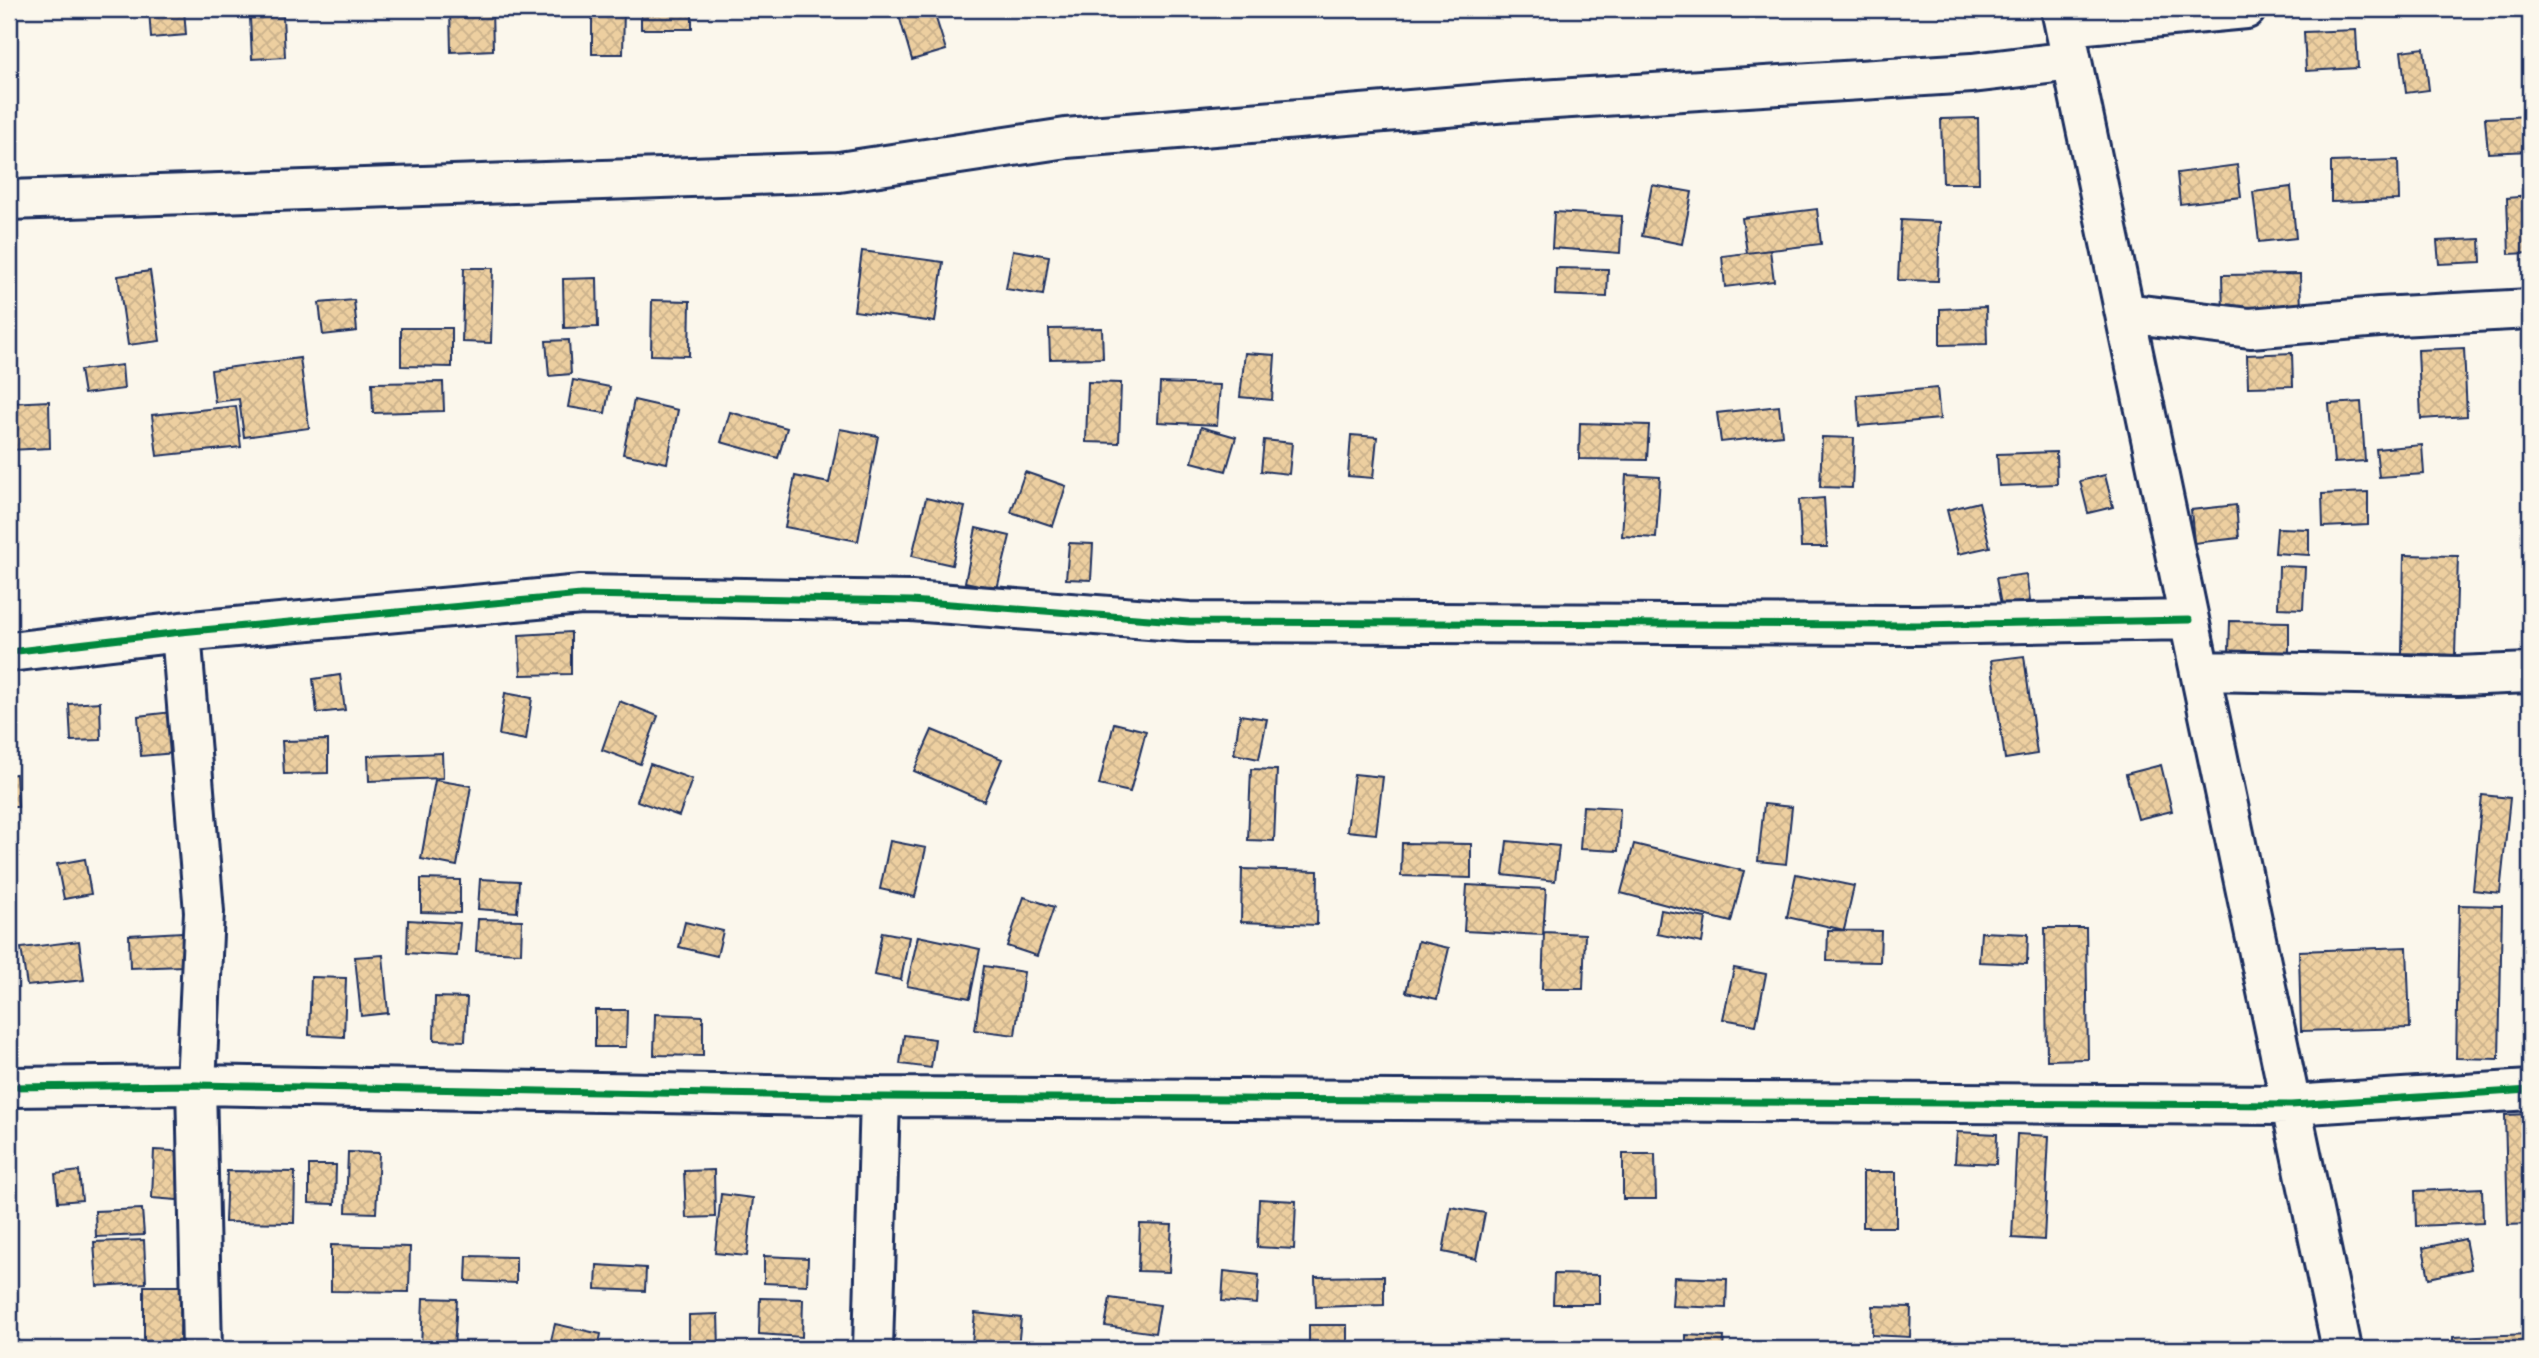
<svg xmlns="http://www.w3.org/2000/svg" width="2539" height="1358" viewBox="0 0 2539 1358" font-family="'Patrick Hand',sans-serif">
<defs>
<pattern id="building-cross-hatch" width="8" height="8" patternUnits="userSpaceOnUse" patternTransform="scale(1.75)"><rect width="8" height="8" fill="#edcfa0"/><path d="M0 0l8 8M0 8l8-8" fill="none" stroke="#cbb28c"/></pattern>
</defs>
<rect width="100%" height="100%" fill="#fbf7ec"/>
<filter id="ink" filterUnits="userSpaceOnUse"><feTurbulence type="fractalNoise" baseFrequency=".0143" numOctaves="2"/><feDisplacementMap in="SourceGraphic" scale="14" xChannelSelector="R" yChannelSelector="G"/><feConvolveMatrix kernelMatrix="1 2 1 2 8 2 1 2 1" color-interpolation-filters="sRGB"/></filter>
<g filter="url(#ink)">
<!-- building -->
<path fill="url(#building-cross-hatch)" stroke="#1b2f5e" stroke-width="2" d="M 149,9 L 184,9 L 186,35 L 151,38 Z
M 450,9 L 492,9 L 493,50 L 451,52 Z
M 592,9 L 624,9 L 623,54 L 592,54 Z
M 641,9 L 692,9 L 692,29 L 641,29 Z
M 909,9 L 933,9 L 946,50 L 912,60 L 898,12 Z
M 1502,9 L 1534,9 L 1533,16 L 1502,15 Z
M 283,16 L 285,57 L 252,59 L 250,18 Z
M 2356,30 L 2358,68 L 2306,71 L 2304,32 Z
M 2424,48 L 2429,90 L 2406,93 L 2401,51 Z
M 9,55 L 13,55 L 15,111 L 9,111 Z
M 2530,116 L 2530,151 L 2488,153 L 2485,118 Z
M 1978,118 L 1979,183 L 1943,183 L 1941,119 Z
M 2398,160 L 2399,200 L 2331,202 L 2331,162 Z
M 2237,165 L 2241,197 L 2180,204 L 2177,173 Z
M 1652,185 L 1692,192 L 1682,244 L 1642,236 Z
M 2291,187 L 2296,238 L 2259,242 L 2253,192 Z
M 2530,196 L 2530,253 L 2509,254 L 2507,198 Z
M 1817,209 L 1821,244 L 1747,253 L 1742,218 Z
M 1554,212 L 1622,216 L 1620,253 L 1552,248 Z
M 1901,220 L 1940,222 L 1938,281 L 1898,280 Z
M 2480,239 L 2481,262 L 2439,264 L 2437,241 Z
M 1013,250 L 1049,256 L 1043,295 L 1006,289 Z
M 1770,250 L 1774,281 L 1725,287 L 1722,256 Z
M 862,251 L 943,262 L 935,322 L 854,311 Z
M 464,268 L 493,268 L 491,343 L 462,342 Z
M 1556,268 L 1608,269 L 1607,297 L 1555,295 Z
M 150,271 L 160,341 L 128,345 L 118,276 Z
M 2300,274 L 2301,314 L 2223,315 L 2222,275 Z
M 597,278 L 598,327 L 564,328 L 563,279 Z
M 354,300 L 357,331 L 323,335 L 319,303 Z
M 652,300 L 690,301 L 689,356 L 651,355 Z
M 1986,307 L 1987,344 L 1940,345 L 1940,309 Z
M 401,328 L 452,328 L 452,367 L 401,366 Z
M 1102,328 L 1103,358 L 1050,359 L 1049,329 Z
M 569,340 L 571,374 L 549,376 L 546,341 Z
M 2464,348 L 2467,416 L 2421,419 L 2418,350 Z
M 1245,353 L 1275,355 L 1272,400 L 1240,397 Z
M 2292,353 L 2293,386 L 2248,387 L 2247,355 Z
M 300,358 L 309,428 L 244,437 L 239,399 L 215,402 L 211,370 Z
M 122,365 L 124,389 L 84,394 L 80,370 Z
M 573,380 L 610,387 L 605,413 L 568,407 Z
M 443,382 L 444,411 L 373,413 L 372,383 Z
M 1088,382 L 1121,383 L 1119,443 L 1086,442 Z
M 1160,383 L 1220,385 L 1217,425 L 1158,422 Z
M 1937,388 L 1940,419 L 1859,426 L 1857,395 Z
M 634,400 L 678,410 L 667,463 L 623,454 Z
M 49,401 L 50,448 L 9,450 L 9,403 Z
M 2361,402 L 2365,461 L 2334,463 L 2329,404 Z
M 236,406 L 241,447 L 157,456 L 152,415 Z
M 1779,406 L 1782,435 L 1721,442 L 1717,413 Z
M 730,412 L 787,428 L 778,458 L 721,442 Z
M 1580,423 L 1649,425 L 1647,460 L 1579,459 Z
M 1201,427 L 1236,437 L 1226,471 L 1192,462 Z
M 840,429 L 878,436 L 858,541 L 785,527 L 795,476 L 829,483 Z
M 1351,435 L 1377,437 L 1373,478 L 1348,476 Z
M 1822,437 L 1854,438 L 1852,488 L 1820,487 Z
M 1264,440 L 1292,443 L 1289,474 L 1261,471 Z
M 2422,445 L 2424,474 L 2379,477 L 2376,449 Z
M 2056,452 L 2057,484 L 1999,486 L 1997,454 Z
M 1025,472 L 1066,486 L 1053,526 L 1011,512 Z
M 1626,475 L 1660,477 L 1656,538 L 1622,536 Z
M 2105,475 L 2113,507 L 2088,513 L 2080,481 Z
M 2368,492 L 2368,525 L 2323,527 L 2322,494 Z
M 926,498 L 965,507 L 952,565 L 912,556 Z
M 1824,498 L 1827,547 L 1801,547 L 1799,500 Z
M 1979,502 L 1990,547 L 1958,554 L 1947,510 Z
M 2236,505 L 2239,538 L 2194,543 L 2191,510 Z
M 976,528 L 1010,536 L 997,589 L 965,582 Z
M 2277,528 L 2309,529 L 2309,555 L 2275,553 Z
M 1069,543 L 1093,544 L 1091,580 L 1066,579 Z
M 2404,555 L 2458,556 L 2455,655 L 2402,653 Z
M 2279,566 L 2305,567 L 2303,609 L 2278,608 Z
M 2026,574 L 2030,601 L 2001,605 L 1996,578 Z
M 2230,621 L 2289,622 L 2289,653 L 2229,651 Z
M 571,632 L 571,674 L 521,675 L 519,635 Z
M 2024,656 L 2037,754 L 2005,759 L 1991,660 Z
M 340,675 L 345,710 L 317,713 L 313,679 Z
M 505,693 L 532,698 L 526,740 L 499,735 Z
M 619,701 L 658,716 L 640,764 L 602,750 Z
M 100,702 L 101,740 L 71,741 L 69,704 Z
M 172,712 L 175,753 L 141,756 L 138,716 Z
M 1240,715 L 1267,719 L 1259,759 L 1234,754 Z
M 1114,723 L 1146,731 L 1130,792 L 1099,785 Z
M 932,730 L 1002,759 L 984,801 L 914,771 Z
M 328,740 L 328,773 L 284,774 L 282,741 Z
M 442,753 L 443,778 L 369,781 L 368,756 Z
M 650,764 L 692,779 L 679,816 L 637,801 Z
M 2161,765 L 2172,811 L 2138,819 L 2126,774 Z
M 1251,769 L 1277,770 L 1274,841 L 1248,840 Z
M 16,774 L 18,807 L 9,807 L 9,775 Z
M 1354,774 L 1383,777 L 1376,834 L 1347,831 Z
M 435,780 L 471,786 L 457,866 L 421,859 Z
M 2482,795 L 2510,798 L 2500,893 L 2473,890 Z
M 1764,804 L 1792,807 L 1786,864 L 1758,861 Z
M 1583,806 L 1620,808 L 1618,851 L 1580,849 Z
M 890,841 L 926,848 L 915,897 L 880,889 Z
M 1507,841 L 1559,846 L 1555,881 L 1503,875 Z
M 1402,843 L 1471,844 L 1471,878 L 1401,876 Z
M 1634,844 L 1744,871 L 1731,922 L 1621,893 Z
M 85,859 L 91,894 L 64,899 L 57,864 Z
M 1242,869 L 1318,871 L 1317,925 L 1241,922 Z
M 1796,874 L 1854,886 L 1844,930 L 1787,917 Z
M 421,879 L 460,880 L 460,913 L 421,912 Z
M 480,879 L 519,881 L 517,912 L 478,909 Z
M 1467,885 L 1546,889 L 1543,935 L 1464,931 Z
M 1024,897 L 1054,907 L 1037,956 L 1007,946 Z
M 2459,905 L 2502,906 L 2499,1059 L 2456,1058 Z
M 1661,910 L 1706,918 L 1702,943 L 1657,934 Z
M 478,919 L 522,920 L 521,953 L 476,951 Z
M 408,920 L 460,923 L 457,956 L 407,953 Z
M 685,922 L 723,931 L 717,956 L 679,947 Z
M 2045,928 L 2086,928 L 2088,1059 L 2047,1060 Z
M 1828,930 L 1881,931 L 1880,962 L 1827,961 Z
M 182,932 L 183,966 L 130,968 L 129,935 Z
M 882,932 L 909,937 L 901,980 L 874,975 Z
M 1544,932 L 1585,934 L 1583,989 L 1542,989 Z
M 1981,932 L 2028,934 L 2027,964 L 1979,962 Z
M 918,936 L 980,949 L 970,998 L 907,986 Z
M 79,941 L 84,980 L 27,986 L 21,948 Z
M 1418,941 L 1449,948 L 1437,999 L 1406,992 Z
M 2407,947 L 2410,1028 L 2301,1031 L 2299,951 Z
M 383,955 L 388,1013 L 361,1016 L 355,957 Z
M 984,966 L 1024,972 L 1015,1035 L 975,1030 Z
M 1734,968 L 1766,974 L 1756,1025 L 1723,1019 Z
M 311,977 L 346,978 L 344,1037 L 309,1035 Z
M 435,997 L 467,998 L 465,1041 L 434,1040 Z
M 595,1010 L 627,1010 L 626,1047 L 595,1047 Z
M 655,1014 L 703,1016 L 703,1056 L 654,1055 Z
M 904,1035 L 935,1039 L 931,1068 L 900,1064 Z
M 2530,1114 L 2530,1224 L 2508,1225 L 2505,1115 Z
M 1957,1132 L 1997,1134 L 1996,1164 L 1955,1162 Z
M 2017,1134 L 2049,1136 L 2044,1240 L 2012,1238 Z
M 154,1150 L 192,1152 L 189,1201 L 152,1198 Z
M 348,1152 L 379,1153 L 376,1213 L 346,1212 Z
M 1623,1154 L 1655,1154 L 1656,1199 L 1623,1199 Z
M 309,1165 L 336,1165 L 335,1204 L 309,1203 Z
M 714,1170 L 715,1217 L 686,1218 L 684,1171 Z
M 79,1171 L 82,1200 L 58,1202 L 55,1174 Z
M 227,1171 L 295,1172 L 294,1223 L 225,1222 Z
M 1863,1172 L 1896,1172 L 1896,1227 L 1863,1227 Z
M 2482,1188 L 2483,1223 L 2416,1226 L 2415,1191 Z
M 721,1194 L 753,1198 L 747,1256 L 715,1253 Z
M 1259,1199 L 1296,1201 L 1294,1249 L 1257,1247 Z
M 1451,1207 L 1485,1213 L 1476,1259 L 1443,1252 Z
M 142,1209 L 144,1235 L 96,1237 L 95,1211 Z
M 1140,1224 L 1172,1225 L 1169,1272 L 1138,1271 Z
M 2465,1239 L 2471,1269 L 2429,1278 L 2423,1248 Z
M 144,1240 L 146,1283 L 97,1286 L 94,1242 Z
M 331,1245 L 410,1247 L 409,1292 L 331,1291 Z
M 467,1256 L 516,1257 L 516,1283 L 466,1281 Z
M 764,1256 L 808,1258 L 807,1285 L 764,1283 Z
M 597,1265 L 646,1268 L 645,1291 L 596,1289 Z
M 1224,1271 L 1259,1275 L 1257,1304 L 1222,1301 Z
M 1554,1274 L 1599,1275 L 1599,1304 L 1553,1304 Z
M 1384,1276 L 1384,1305 L 1316,1307 L 1315,1277 Z
M 1674,1277 L 1727,1279 L 1726,1308 L 1672,1306 Z
M 144,1286 L 181,1286 L 180,1343 L 144,1341 Z
M 423,1298 L 457,1299 L 454,1349 L 421,1349 Z
M 760,1298 L 803,1299 L 802,1337 L 759,1334 Z
M 1110,1298 L 1160,1305 L 1155,1333 L 1105,1326 Z
M 1873,1306 L 1911,1307 L 1910,1337 L 1872,1335 Z
M 975,1313 L 1021,1318 L 1018,1348 L 972,1343 Z
M 718,1314 L 719,1349 L 689,1349 L 689,1315 Z
M 555,1324 L 601,1334 L 598,1349 L 549,1349 Z
M 1309,1325 L 1347,1325 L 1347,1349 L 1309,1349 Z
M 2530,1334 L 2530,1349 L 2453,1349 L 2453,1337 Z
M 1686,1335 L 1724,1337 L 1723,1349 L 1686,1349 Z
M 1910,1344 L 1946,1346 L 1946,1349 L 1909,1349 Z
M 2175,1345 L 2175,1349 L 2136,1349 L 2136,1346 Z
M 1809,1346 L 1839,1346 L 1839,1349 L 1809,1349 Z"/>
<g fill="none" stroke-linecap="round" stroke-linejoin="round">
<!-- minor casing -->
<g stroke="#1b2f5e" stroke-width="44">
<path id="minor" d="M 2061,9 L 2342,1349
M 2065,26 L 2246,9
M 9,200 L 839,172 L 1066,138 L 1508,102 L 1972,73 L 2072,61
M 2125,313 L 2250,328 L 2379,317 L 2530,309
M 181,632 L 204,912 L 196,1085 L 202,1349
M 9,652 L 181,632 L 581,595 L 911,601 L 1189,622 L 1917,625 L 2189,620
M 2200,671 L 2458,676 L 2530,673
M 9,1087 L 196,1085 L 880,1097 L 2291,1105 L 2530,1090
M 873,1349 L 880,1097"/>
</g>
<!-- minor -->
<use href="#minor" stroke="#fbf7ec" stroke-width="38"/>
<!-- cycleway casing -->
<g stroke="#fbf7ec" stroke-width="11">
<path id="cycleway" d="M 9,652 L 181,632 L 581,595 L 911,601 L 1189,622 L 1917,625 L 2189,620
M 9,1087 L 196,1085 L 880,1097 L 2291,1105 L 2530,1090"/>
</g>
<!-- cycleway -->
<use href="#cycleway" stroke="#00873e" stroke-width="7"/>
</g>
</g>
<!-- margin -->
<rect width="2539" height="1358" fill="none" stroke="#fbf7ec" stroke-width="35"/>
<rect x="18" y="18" width="2504" height="1323" fill="none" stroke="#1b2f5e" stroke-width="2.5" filter="url(#ink)"/>
</svg>
